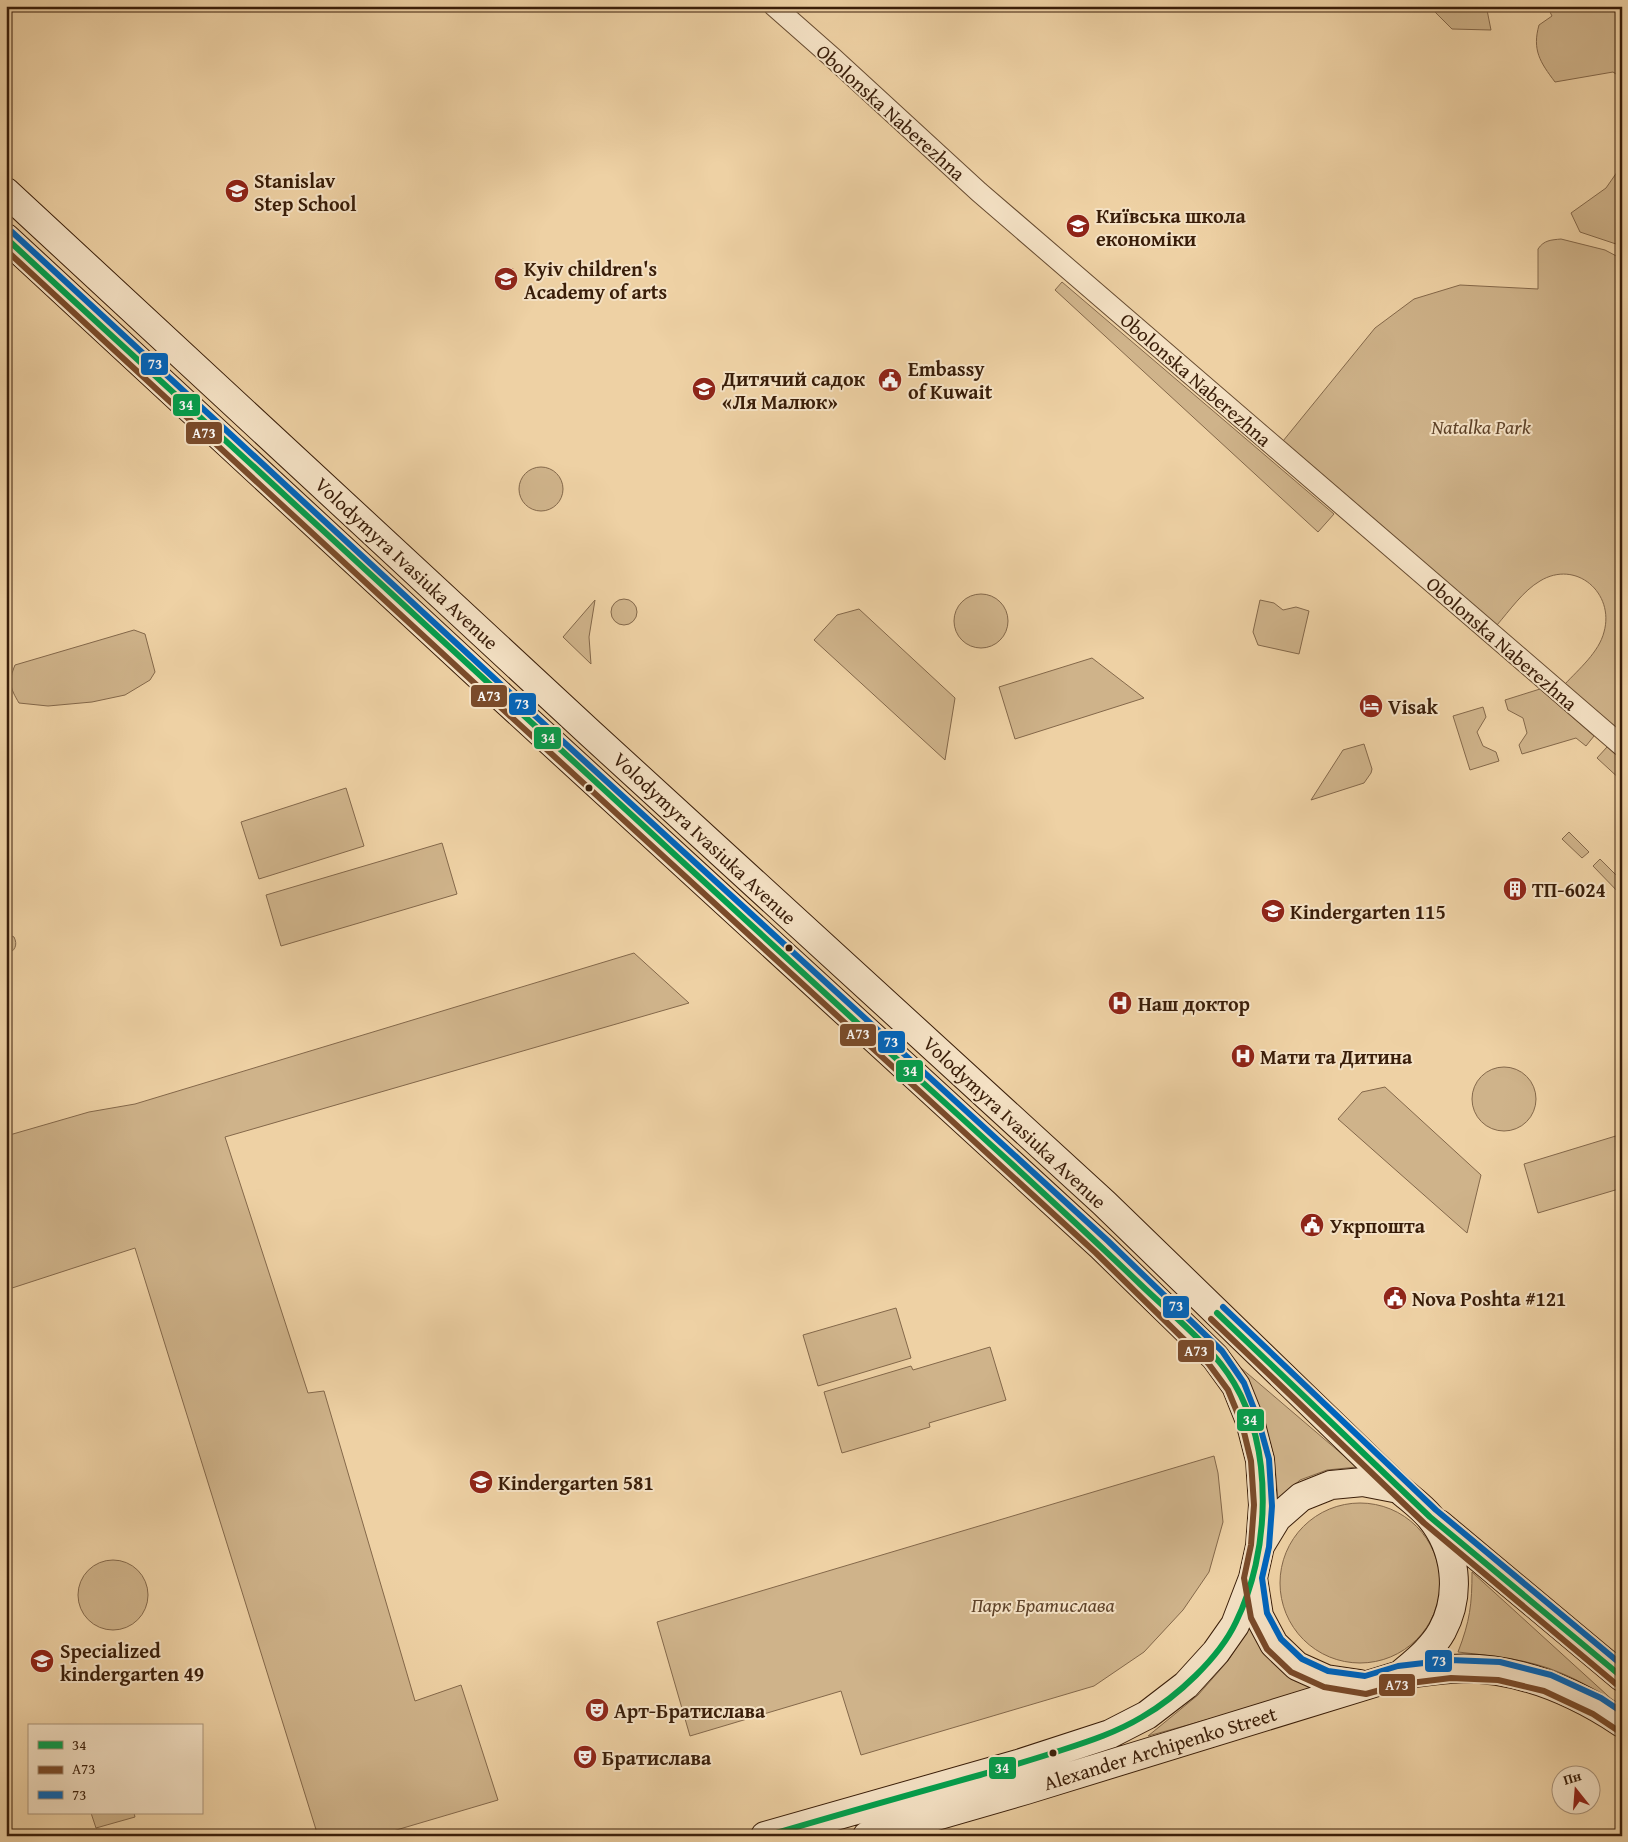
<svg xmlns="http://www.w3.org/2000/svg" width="1628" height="1842" viewBox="0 0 1628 1842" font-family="'Gentium Book Plus',serif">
<rect width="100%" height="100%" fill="#eed1a4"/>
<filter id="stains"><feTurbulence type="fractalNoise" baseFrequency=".004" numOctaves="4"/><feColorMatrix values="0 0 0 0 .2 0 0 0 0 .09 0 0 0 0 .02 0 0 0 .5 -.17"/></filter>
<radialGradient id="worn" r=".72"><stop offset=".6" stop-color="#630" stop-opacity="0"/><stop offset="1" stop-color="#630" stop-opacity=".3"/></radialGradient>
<!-- green -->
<path fill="#cfb38a" stroke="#84684a" d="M 1429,6 L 1495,6 L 1487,10 L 1491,30 L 1452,29 Z
M 1547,6 L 1622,6 L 1622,78 L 1613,72 L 1555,82 C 1540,62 1532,50 1539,25 L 1552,16 Z
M 1622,165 L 1622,246 L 1580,232 L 1571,213 L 1606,188 Z
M 1561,239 L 1605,250 L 1622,259 L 1622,734 L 1565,684 C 1579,669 1599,652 1604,632 C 1615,593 1576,559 1540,581 C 1523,591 1510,610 1497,625 L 1283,441 L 1375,328 L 1414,299 L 1460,285 L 1538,289 L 1538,249 C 1544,240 1551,240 1561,239 Z
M 1062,282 L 1334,514 L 1318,532 L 1055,290 Z
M519 489a22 22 0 1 1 44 0a22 22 0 1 1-44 0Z
M954 621a27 27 0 1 1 54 0a27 27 0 1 1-54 0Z
M611 612a13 13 0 1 1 26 0a13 13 0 1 1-26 0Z
M 595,600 L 589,637 L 591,664 L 563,637 Z
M 1260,600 L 1274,603 L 1283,610 L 1296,607 L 1309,611 L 1299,654 L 1258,645 L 1253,632 Z
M 859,609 L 955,698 L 945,760 L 814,640 L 837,615 Z
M 134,630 L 145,634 L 155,672 L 150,680 L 125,695 L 92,702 L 48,706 L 19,703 C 10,688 8,682 15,665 Z
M 1092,658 L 1144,698 L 1015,739 L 999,687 Z
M 1540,689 L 1594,736 L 1586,746 L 1576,738 L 1522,754 L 1519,745 L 1527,733 L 1523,718 L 1508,710 L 1505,700 Z
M 1483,707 L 1486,717 L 1477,732 L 1483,746 L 1496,752 L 1499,761 L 1470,770 L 1453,716 Z
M 1364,744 L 1372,769 L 1371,773 L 1364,783 L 1311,800 L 1343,750 Z
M 1607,747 L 1622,760 L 1622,781 L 1597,758 Z
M 346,788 L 364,846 L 259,879 L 241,822 Z
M 1569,832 L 1589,852 L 1582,858 L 1562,839 Z
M 442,843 L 457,894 L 281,946 L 266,895 Z
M 1600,859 L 1622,881 L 1622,896 L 1593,866 Z
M 6,933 L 14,937 C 18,945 15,951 7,954 Z
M 634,953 L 689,1003 L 225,1137 L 308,1393 L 324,1391 L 415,1701 L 461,1685 L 498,1800 L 376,1836 L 318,1836 L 135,1248 L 6,1290 L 6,1136 L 89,1112 L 135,1104 Z
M1472 1099a32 32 0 1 1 64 0a32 32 0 1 1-64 0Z
M 1385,1087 L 1481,1175 L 1467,1233 L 1338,1119 L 1362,1092 Z
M 1619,1135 L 1622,1137 L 1622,1188 L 1538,1213 L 1524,1164 Z
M 896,1308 L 911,1358 L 818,1386 L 803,1335 Z
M 990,1347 L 1006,1400 L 929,1423 L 930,1427 L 842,1453 L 824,1392 L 911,1366 L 913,1370 Z
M 1241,1368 L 1357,1467 L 1327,1470 L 1300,1480 L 1278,1500 L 1274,1456 L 1261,1411 Z
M 1214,1456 L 1218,1473 L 1223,1522 L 1209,1572 L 1183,1610 L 1144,1652 L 1094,1686 L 861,1755 L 841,1691 L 690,1736 L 657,1622 Z
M1280 1583a80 80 0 1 1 160 0a80 80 0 1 1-160 0Z
M78 1595a35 35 0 1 1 70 0a35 35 0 1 1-70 0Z
M 1472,1572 L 1618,1705 C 1600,1693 1581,1681 1561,1673 C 1529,1659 1492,1656 1458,1652 C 1470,1621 1472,1604 1472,1572 Z
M 1252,1624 L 1302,1683 L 1314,1690 L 1148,1736 L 1198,1695 L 1227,1662 Z
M 91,1813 L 134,1813 L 135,1817 L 96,1828 Z"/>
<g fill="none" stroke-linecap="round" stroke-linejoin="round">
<!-- street casing -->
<g stroke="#674b30" stroke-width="22">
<path id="street" d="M 774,6 L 833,58 L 979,192 L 1622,746"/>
</g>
<!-- secondary casing -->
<g stroke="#3a1e09" stroke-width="30">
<path id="secondary" d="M 6,192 L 590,733 L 1104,1203 L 1399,1489 C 1409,1498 1421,1506 1430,1517 C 1456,1548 1462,1594 1442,1631 C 1432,1649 1415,1662 1400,1675 L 1026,1790 L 867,1836
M 6,238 L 502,697 L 1102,1247 L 1215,1357 L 1236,1386 L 1250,1421 L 1260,1460 L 1263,1505 L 1260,1546
M 1439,1524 L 1622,1677
M 1400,1675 C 1417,1673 1433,1670 1450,1669 C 1512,1665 1571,1689 1622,1723
M 1360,1684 L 1326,1679 L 1297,1666 L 1274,1644 L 1259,1616 L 1253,1578 L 1260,1546 L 1277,1518 L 1301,1497 L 1331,1485 L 1363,1482 L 1399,1489
M 765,1836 L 1018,1764 L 1110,1734 L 1147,1715 L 1186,1685 L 1216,1652 L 1235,1625 L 1253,1578"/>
</g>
<!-- street -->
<use href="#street" stroke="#f4e1c4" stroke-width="20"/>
<!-- secondary -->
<use href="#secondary" stroke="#f4e1c4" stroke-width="28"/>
<!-- bus-1 casing -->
<g stroke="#f4e1c4" stroke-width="10">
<path id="bus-1" d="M 6,238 C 296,507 587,775 878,1042 C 966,1122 1055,1202 1141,1285 C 1171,1314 1213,1347 1234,1383 C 1274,1450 1270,1553 1236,1622 C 1219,1658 1177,1697 1142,1717 C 1117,1732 1090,1741 1062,1750 C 1035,1759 1007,1767 980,1775 C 908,1795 837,1815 766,1836
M 1217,1313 L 1430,1517 L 1622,1677"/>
</g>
<!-- bus-2 casing -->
<g stroke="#f4e1c4" stroke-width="10">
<path id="bus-2" d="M 6,250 L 496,703 L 1096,1253 L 1208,1363 L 1228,1390 L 1242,1424 L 1251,1461 L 1254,1505 L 1251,1545 L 1244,1578 L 1251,1618 L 1267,1649 L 1291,1672 L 1324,1687 L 1366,1694 L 1402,1684 L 1451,1678 L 1498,1680 L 1544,1691 L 1593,1714 L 1617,1730
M 1211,1319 L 1424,1523 L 1616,1684"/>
</g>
<!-- bus-3 casing -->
<g stroke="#f4e1c4" stroke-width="10">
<path id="bus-3" d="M 12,232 L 508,691 L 1108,1241 L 1222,1351 L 1244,1383 L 1258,1419 L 1269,1459 L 1272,1506 L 1269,1547 L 1262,1578 L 1267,1613 L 1281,1639 L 1302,1659 L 1328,1671 L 1365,1676 L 1398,1666 L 1450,1660 L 1500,1662 L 1551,1675 L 1601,1698 L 1622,1712
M 1223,1307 L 1436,1510 L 1622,1665"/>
</g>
<!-- bus-1 -->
<use href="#bus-1" stroke="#039f4d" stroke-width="6"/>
<!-- bus-2 -->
<use href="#bus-2" stroke="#7a4b2a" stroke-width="6"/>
<!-- bus-3 -->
<use href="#bus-3" stroke="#0065bd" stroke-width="6"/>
</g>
<!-- icons -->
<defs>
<g id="school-disc" transform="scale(1.25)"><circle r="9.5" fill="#8f2418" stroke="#f4e1c4"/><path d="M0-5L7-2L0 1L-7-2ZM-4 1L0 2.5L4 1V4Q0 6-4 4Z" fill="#fff"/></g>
<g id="university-disc" transform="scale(1.25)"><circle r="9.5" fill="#8f2418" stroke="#f4e1c4"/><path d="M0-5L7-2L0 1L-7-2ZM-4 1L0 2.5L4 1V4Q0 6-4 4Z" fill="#fff"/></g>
<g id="civic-disc" transform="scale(1.25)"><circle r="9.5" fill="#8f2418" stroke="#f4e1c4"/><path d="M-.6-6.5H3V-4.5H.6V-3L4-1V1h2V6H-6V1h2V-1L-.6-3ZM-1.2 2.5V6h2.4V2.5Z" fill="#fff"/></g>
<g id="hotel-disc" transform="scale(1.25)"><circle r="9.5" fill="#8f2418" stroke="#f4e1c4"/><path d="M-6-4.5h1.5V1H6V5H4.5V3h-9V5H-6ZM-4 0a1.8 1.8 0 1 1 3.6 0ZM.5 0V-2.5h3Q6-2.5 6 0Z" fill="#fff"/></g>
<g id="building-disc" transform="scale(1.25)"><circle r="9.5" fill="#8f2418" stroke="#f4e1c4"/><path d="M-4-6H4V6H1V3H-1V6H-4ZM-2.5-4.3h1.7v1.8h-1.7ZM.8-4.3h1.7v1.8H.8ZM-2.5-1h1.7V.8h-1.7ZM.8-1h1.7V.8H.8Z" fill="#fff"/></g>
<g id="hospital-disc" transform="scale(1.25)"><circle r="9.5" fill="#8f2418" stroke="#f4e1c4"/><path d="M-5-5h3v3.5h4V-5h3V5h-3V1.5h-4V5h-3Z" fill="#fff"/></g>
<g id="theatre-disc" transform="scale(1.25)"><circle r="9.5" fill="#8f2418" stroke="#f4e1c4"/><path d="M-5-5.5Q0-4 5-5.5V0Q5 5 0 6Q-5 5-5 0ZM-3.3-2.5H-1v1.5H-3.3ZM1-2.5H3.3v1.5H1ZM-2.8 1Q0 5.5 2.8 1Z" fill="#fff"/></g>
</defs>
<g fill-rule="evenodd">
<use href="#school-disc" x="237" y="191"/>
<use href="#university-disc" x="1078" y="226"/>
<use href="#school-disc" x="506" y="279"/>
<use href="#civic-disc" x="890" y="380"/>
<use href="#school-disc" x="704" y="389"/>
<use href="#hotel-disc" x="1371" y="706"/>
<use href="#building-disc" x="1515" y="889"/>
<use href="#school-disc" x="1273" y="911"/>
<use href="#hospital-disc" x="1120" y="1003"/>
<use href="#hospital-disc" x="1243" y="1056"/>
<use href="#civic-disc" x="1312" y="1225"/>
<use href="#civic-disc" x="1395" y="1298"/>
<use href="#school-disc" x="481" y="1482"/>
<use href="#school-disc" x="42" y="1661"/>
<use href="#theatre-disc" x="597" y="1710"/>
<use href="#theatre-disc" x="585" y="1757"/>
</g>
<!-- markers -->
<g fill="#3a1e09" stroke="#f4e1c4" stroke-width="2">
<circle cx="589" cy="788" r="4.5"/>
<circle cx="789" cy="948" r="4.5"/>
<circle cx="1053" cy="1753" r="4.5"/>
</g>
<g text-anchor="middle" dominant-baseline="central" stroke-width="4" stroke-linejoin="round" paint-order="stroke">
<!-- street labels -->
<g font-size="20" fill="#3a1e09" stroke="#f4e1c4">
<text transform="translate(891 112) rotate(42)">Obolonska Naberezhna</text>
<text transform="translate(1196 379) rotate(41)">Obolonska Naberezhna</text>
<text transform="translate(407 563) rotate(43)">Volodymyra Ivasiuka Avenue</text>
<text transform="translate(1502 643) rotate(41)">Obolonska Naberezhna</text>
<text transform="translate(705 838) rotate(43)">Volodymyra Ivasiuka Avenue</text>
<text transform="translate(1015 1122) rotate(43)">Volodymyra Ivasiuka Avenue</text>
<text transform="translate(1160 1748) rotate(-17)">Alexander Archipenko Street</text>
</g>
<!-- poi labels -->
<g font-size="20" font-weight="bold" fill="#3a1e09" stroke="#f4e1c4" text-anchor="start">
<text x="254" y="180">Stanislav<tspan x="254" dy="23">Step School</tspan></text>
<text x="1096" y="215">Київська школа<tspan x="1096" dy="23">економіки</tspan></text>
<text x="524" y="268">Kyiv children's<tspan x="524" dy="23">Academy of arts</tspan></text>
<text x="908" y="368">Embassy<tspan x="908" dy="23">of Kuwait</tspan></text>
<text x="722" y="378">Дитячий садок<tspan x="722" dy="23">«Ля Малюк»</tspan></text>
<text x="1388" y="706">Visak</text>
<text x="1532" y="889">ТП-6024</text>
<text x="1290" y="911">Kindergarten 115</text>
<text x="1138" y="1003">Наш доктор</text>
<text x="1260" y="1056">Мати та Дитина</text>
<text x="1330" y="1225">Укрпошта</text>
<text x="1412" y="1298">Nova Poshta #121</text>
<text x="498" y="1482">Kindergarten 581</text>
<text x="60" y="1650">Specialized<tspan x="60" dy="23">kindergarten 49</tspan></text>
<text x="614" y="1710">Арт-Братислава</text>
<text x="602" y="1757">Братислава</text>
</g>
<!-- park labels -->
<g font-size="20" font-style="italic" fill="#5f4329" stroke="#f4e1c4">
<text x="1481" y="426">Natalka Park</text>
<text x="1043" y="1604">Парк Братислава</text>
</g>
</g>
<g stroke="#f4e1c4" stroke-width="2">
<rect x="140" y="352" width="29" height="24" rx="5" fill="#0065bd"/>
<rect x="172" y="393" width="29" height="24" rx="5" fill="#039f4d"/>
<rect x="185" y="421" width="38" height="24" rx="5" fill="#7a4b2a"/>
<rect x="470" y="684" width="38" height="24" rx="5" fill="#7a4b2a"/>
<rect x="508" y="692" width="29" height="24" rx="5" fill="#0065bd"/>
<rect x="533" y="726" width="29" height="24" rx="5" fill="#039f4d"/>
<rect x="839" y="1023" width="38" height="24" rx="5" fill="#7a4b2a"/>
<rect x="877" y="1030" width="29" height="24" rx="5" fill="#0065bd"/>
<rect x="895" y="1059" width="29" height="24" rx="5" fill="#039f4d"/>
<rect x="1162" y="1295" width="28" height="24" rx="5" fill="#0065bd"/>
<rect x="1177" y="1339" width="38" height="24" rx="5" fill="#7a4b2a"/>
<rect x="1236" y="1408" width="29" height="24" rx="5" fill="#039f4d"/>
<rect x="1424" y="1649" width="29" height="24" rx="5" fill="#0065bd"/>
<rect x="1378" y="1673" width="38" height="24" rx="5" fill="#7a4b2a"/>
<rect x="988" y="1756" width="29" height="24" rx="5" fill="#039f4d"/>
</g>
<g font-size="14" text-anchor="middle" font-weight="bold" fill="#fff">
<text x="155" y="369">73</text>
<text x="186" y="410">34</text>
<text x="204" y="438">А73</text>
<text x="489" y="701">А73</text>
<text x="522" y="709">73</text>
<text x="548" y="743">34</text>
<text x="858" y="1039">А73</text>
<text x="891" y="1047">73</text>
<text x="910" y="1076">34</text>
<text x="1176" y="1311">73</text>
<text x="1196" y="1356">А73</text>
<text x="1250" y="1425">34</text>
<text x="1439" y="1666">73</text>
<text x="1397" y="1690">А73</text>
<text x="1002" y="1773">34</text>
</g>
<!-- margin -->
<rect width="1628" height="1842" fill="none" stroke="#eed1a4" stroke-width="25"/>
<rect x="8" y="8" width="1613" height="1827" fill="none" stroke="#3a1e09" stroke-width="2.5"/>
<rect x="12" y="12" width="1603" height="1817" fill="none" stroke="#3a1e09"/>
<!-- legend -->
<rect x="28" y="1724" width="175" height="90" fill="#f4e1c4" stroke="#aa9379"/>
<rect x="38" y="1741" width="25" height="8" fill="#039f4d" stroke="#aa9379"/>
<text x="72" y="1750" font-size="15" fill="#3a1e09">34</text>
<rect x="38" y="1766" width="25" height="8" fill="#7a4b2a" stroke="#aa9379"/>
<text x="72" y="1774" font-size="15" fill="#3a1e09">А73</text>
<rect x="38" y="1791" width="25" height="8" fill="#0065bd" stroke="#aa9379"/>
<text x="72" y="1800" font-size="15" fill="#3a1e09">73</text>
<!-- north arrow -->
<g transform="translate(1576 1790) rotate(343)"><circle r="24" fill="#f4e1c4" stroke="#aa9379"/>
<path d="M0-4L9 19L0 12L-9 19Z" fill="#8f2418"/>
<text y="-8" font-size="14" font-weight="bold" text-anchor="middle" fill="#3a1e09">Пн</text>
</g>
<rect width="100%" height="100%" filter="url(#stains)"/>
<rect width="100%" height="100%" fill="url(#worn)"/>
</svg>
